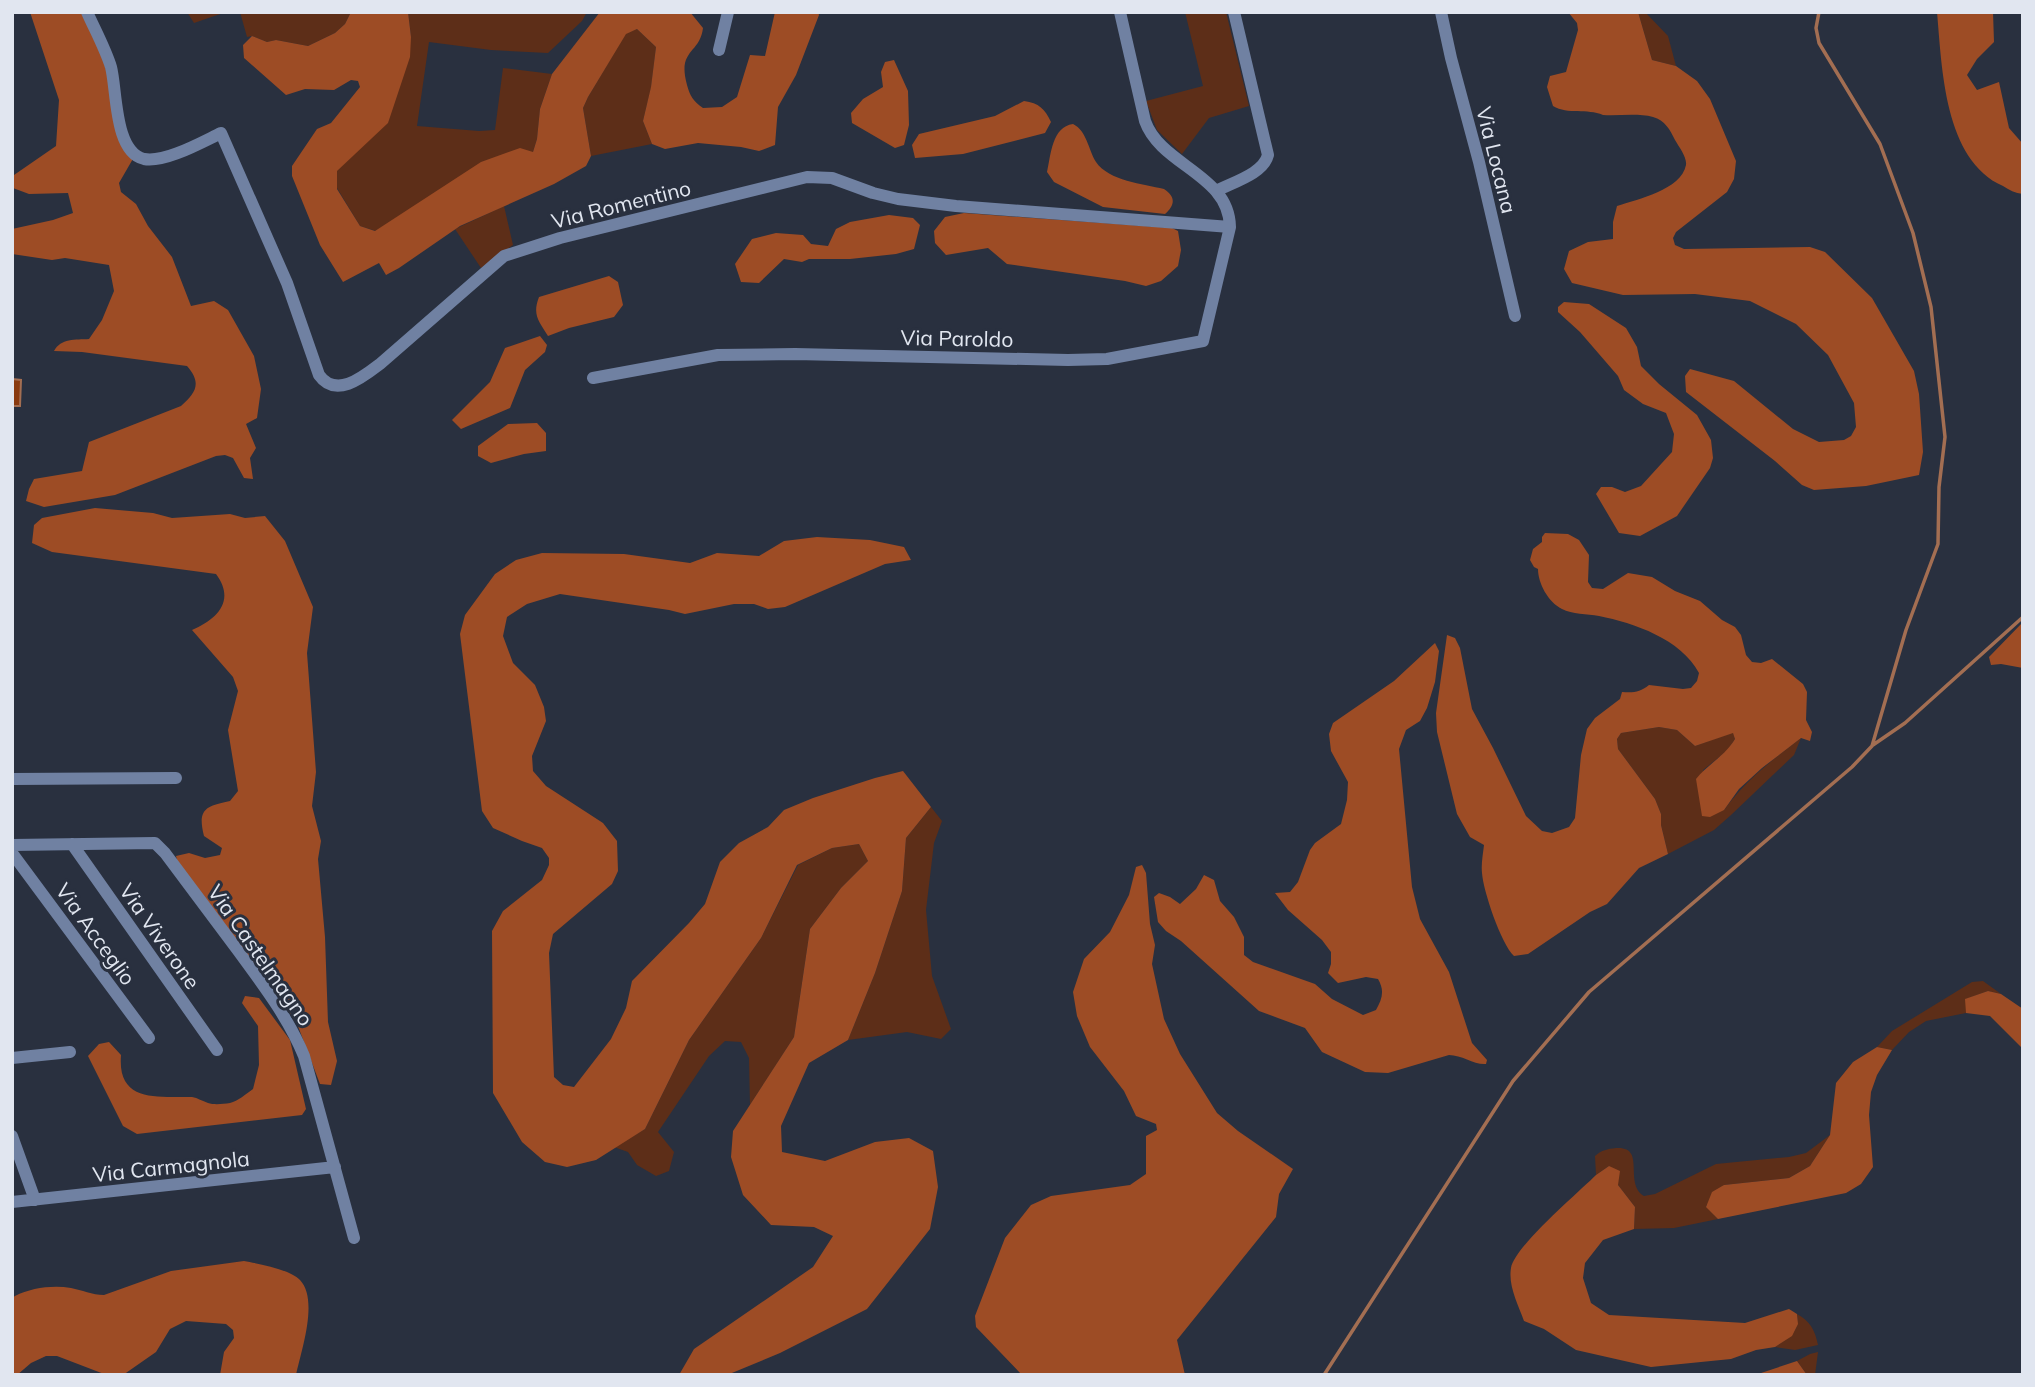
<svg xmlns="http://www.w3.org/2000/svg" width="2035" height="1387" viewBox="0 0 2035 1387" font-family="Mulish,sans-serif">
<rect width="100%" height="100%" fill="#29303f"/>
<!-- green -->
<path fill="#5d2e18" d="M 187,12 L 226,12 L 194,23 Z
M 240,12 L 351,12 L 345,24 L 335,33 L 308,46 L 276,40 L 267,42 L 252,36 L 247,37 Z
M 408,12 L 587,12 L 582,21 L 548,53 L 491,50 L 429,42 L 417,126 L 479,131 L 495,130 L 503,68 L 552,74 L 540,109 L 537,139 L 533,152 L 418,204 L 376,231 L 360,226 L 337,188 L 336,171 L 388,122 L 411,37 Z
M 1185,12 L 1226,12 L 1249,106 L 1209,118 L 1182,154 L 1157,130 L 1146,101 L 1203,86 Z
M 1638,12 L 1645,12 L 1668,36 L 1676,66 L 1652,60 Z
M 637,29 L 656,47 L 651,88 L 643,121 L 652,144 L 591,156 L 583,108 L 588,97 L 626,33 Z
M 504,206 L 513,245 L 481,268 L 455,229 Z
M 1659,727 L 1677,730 L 1695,746 L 1733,732 L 1735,739 L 1728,750 L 1703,770 L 1724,810 C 1747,779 1771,761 1801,738 L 1794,755 L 1731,815 L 1714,830 L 1668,854 L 1661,825 L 1661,814 L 1655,799 L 1618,749 L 1617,739 L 1621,733 Z
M 931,807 L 942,821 L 934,843 L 926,910 L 932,976 L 951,1029 L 941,1039 L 907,1032 L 848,1040 L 875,973 L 902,891 L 906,838 Z
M 859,844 L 868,861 L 841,888 L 810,929 L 794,1037 L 750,1105 L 749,1058 L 741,1042 L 725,1041 L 709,1056 L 658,1132 L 674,1152 L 669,1171 L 656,1176 L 637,1165 L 628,1152 L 614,1147 L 645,1129 L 689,1040 L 761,938 L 798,865 L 832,848 Z
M 1983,981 L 2001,994 L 1988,991 L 1966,999 L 1966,1013 L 1926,1021 L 1909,1032 L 1892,1050 L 1877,1047 L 1892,1031 L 1972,982 Z
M 1830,1135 L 1810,1166 L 1789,1178 L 1724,1185 L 1706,1206 L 1718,1219 L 1674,1228 L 1634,1229 L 1635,1207 L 1618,1185 L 1609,1166 L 1596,1175 L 1595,1156 C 1602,1150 1607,1149 1616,1148 C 1647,1146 1623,1183 1644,1196 L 1655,1194 L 1716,1164 L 1789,1157 L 1806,1153 Z
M 1797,1314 C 1810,1321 1815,1330 1818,1345 L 1795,1350 L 1775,1347 C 1789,1338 1800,1332 1797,1314 Z
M 1818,1352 L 1815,1375 L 1807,1375 L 1797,1361 L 1810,1354 Z"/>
<!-- forest -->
<path fill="#9d4c25" d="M 30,12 L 81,12 L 98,44 L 134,157 L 119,183 L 121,192 L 136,204 L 148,226 L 172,257 L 191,306 L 214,301 L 228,310 L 254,356 L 261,389 L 257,418 L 246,424 L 256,448 L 250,458 L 253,479 L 244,478 L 233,458 L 225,455 L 216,456 L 115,495 L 44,507 L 26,501 L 29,489 L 34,479 L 82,471 L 89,442 L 181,406 C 196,393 202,383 187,366 L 82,352 L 54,351 C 61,338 75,340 89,339 L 102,320 L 114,291 L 109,265 L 65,258 L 52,260 L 12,254 L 12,229 L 53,220 L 73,213 L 68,193 L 29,194 L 13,188 L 14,175 L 56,146 L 59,100 Z
M 351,12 L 408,12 L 411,37 L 410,57 L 388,123 L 337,171 L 337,189 L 360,226 L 375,231 L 481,162 L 520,148 L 533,152 L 537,139 L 540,109 L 552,74 L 600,12 L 690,12 L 703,28 C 700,54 677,49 687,85 C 690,96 693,101 703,108 L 722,107 L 737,97 L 750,55 L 765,56 L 775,12 L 818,12 L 819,15 L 796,75 L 778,107 L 775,145 L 759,151 L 741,147 L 698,143 L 665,149 L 652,144 L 643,121 L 651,87 L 656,47 L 637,29 L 626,34 L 588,97 L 583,108 L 591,156 L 586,166 L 554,184 L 460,226 L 399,268 L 386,275 L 379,263 L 343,282 L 320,245 L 292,176 L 292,166 L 317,129 L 331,123 L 360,87 L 358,81 L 351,80 L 334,90 L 305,89 L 286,95 L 244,58 L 243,45 L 252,36 L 267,42 L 276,40 L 308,46 L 335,33 L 345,24 Z
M 1568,12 L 1638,12 L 1652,60 L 1676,66 L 1697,81 L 1710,99 L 1736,161 L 1734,179 L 1727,192 L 1676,232 L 1673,238 L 1675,245 L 1684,249 L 1810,247 L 1825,252 L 1872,298 L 1914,371 L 1919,394 L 1923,452 L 1919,475 L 1866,486 L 1814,490 L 1802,485 L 1775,461 L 1686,392 L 1685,376 L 1690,369 L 1734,381 L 1793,429 L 1819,442 L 1844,440 L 1851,436 L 1856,427 L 1854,403 L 1828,355 L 1796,324 L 1750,301 L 1695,294 L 1623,295 L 1572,283 L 1564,269 L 1569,251 L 1588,242 L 1613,239 L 1613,222 L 1617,206 C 1638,199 1681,190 1686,165 C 1687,157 1679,147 1675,140 C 1670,130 1665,120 1653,117 C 1638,113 1619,116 1603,115 C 1587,108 1568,115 1553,106 L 1547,87 L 1550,76 L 1566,72 L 1578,30 L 1577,23 Z
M 1937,12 L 1993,12 L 1994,42 L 1977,59 L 1967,75 L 1977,90 L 1999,82 L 2009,128 L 2023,144 L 2023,194 C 2015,193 2009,190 2003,186 C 1944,160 1942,68 1937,12 Z
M 894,60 L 908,91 L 909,125 L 904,145 L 895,148 L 852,123 L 851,113 L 863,99 L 883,87 L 881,72 L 885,62 Z
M 1024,101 C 1039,103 1045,109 1051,122 L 1045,133 L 963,154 L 915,158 L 912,145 L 919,134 L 995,116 Z
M 1073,124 C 1087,131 1088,149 1096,162 C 1109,181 1143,184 1164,189 C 1176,197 1175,205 1165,214 L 1103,207 L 1054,182 L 1047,172 C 1051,154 1052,127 1073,124 Z
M 964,213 L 1172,228 L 1178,231 L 1181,250 L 1178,266 L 1161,281 L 1146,286 L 1125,281 L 1007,264 L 988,248 L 946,255 L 935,243 L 934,231 L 945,217 Z
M 889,215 L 913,218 L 920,225 L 914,249 L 896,254 L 850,259 L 809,259 L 802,262 L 784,259 L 759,283 L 741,282 L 735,264 L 752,239 L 776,233 L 803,235 L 811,244 L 828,246 L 836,229 L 850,222 Z
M 609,276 L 618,282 L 623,305 L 614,317 L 569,328 L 548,336 C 539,321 532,315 539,297 Z
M 1564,302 L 1589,304 L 1626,328 L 1637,347 L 1641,366 L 1659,384 L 1697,415 L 1711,440 L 1713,458 L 1710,468 L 1677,516 L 1640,536 L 1619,533 L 1596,494 L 1601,487 L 1612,487 L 1625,492 L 1641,486 L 1672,452 L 1674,434 L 1666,413 L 1643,404 L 1624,390 L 1618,376 L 1580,332 L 1558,312 L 1558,307 Z
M 540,336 L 547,345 L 545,352 L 525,370 L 510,408 L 461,429 L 452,420 L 490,382 L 505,348 Z
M 537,423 L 546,433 L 546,451 L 524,454 L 491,463 L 478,456 L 478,446 L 508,424 Z
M 95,508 L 153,513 L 172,518 L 230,514 L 245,518 L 265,516 L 285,541 L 313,607 L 307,653 L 316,772 L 312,806 L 321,841 L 318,859 L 325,937 L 328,1022 L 337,1061 L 331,1085 L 320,1084 L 296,1021 L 178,864 L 176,856 L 189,853 L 205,858 L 220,855 L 222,848 L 204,836 C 197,809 206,806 230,801 L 238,791 L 228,730 L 238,691 L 233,677 L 192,630 C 217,619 236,601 216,574 L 52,552 L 32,543 L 34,525 L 42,518 Z
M 1545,533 L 1568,534 L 1579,540 L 1589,555 L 1588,582 L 1592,588 L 1603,589 L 1628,573 L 1652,577 L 1675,591 L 1700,601 L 1722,620 L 1735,627 L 1741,635 L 1746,655 L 1752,662 L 1761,663 L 1772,659 L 1803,684 L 1807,692 L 1806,720 L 1812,732 L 1810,741 L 1801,738 L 1762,768 L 1739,789 L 1724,810 L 1710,817 L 1702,816 L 1696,779 C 1708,764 1725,756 1735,739 L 1733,733 L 1695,746 L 1677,730 L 1659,727 L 1621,733 L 1617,739 L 1618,749 L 1655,799 L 1661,814 L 1661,825 L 1668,854 L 1639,868 L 1607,904 L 1590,912 L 1528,954 L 1514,956 C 1501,944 1483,890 1482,873 C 1481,864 1483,854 1484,845 L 1470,837 L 1457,814 L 1437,732 L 1436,713 L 1447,635 L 1455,638 L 1460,648 L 1472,709 L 1493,748 L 1526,816 L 1542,831 L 1552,833 L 1569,827 L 1575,818 L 1581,755 L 1587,729 L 1595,718 L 1620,699 L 1622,692 C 1634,693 1640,692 1649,685 L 1683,689 L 1691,688 L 1697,681 L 1699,673 C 1681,639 1634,623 1599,616 C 1587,614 1572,614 1562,609 C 1548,602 1538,583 1538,569 L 1534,567 L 1530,560 L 1533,549 L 1542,542 L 1542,537 Z
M 817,537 L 870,540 L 904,547 L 911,560 L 885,564 L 785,607 L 768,609 L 754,604 L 734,604 L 685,614 L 669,610 L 560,594 L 527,604 L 507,617 L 503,636 L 513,663 L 535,685 L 544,707 L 546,721 L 532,756 L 533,771 L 546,786 L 603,823 L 617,841 L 618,871 L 612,884 L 553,934 L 549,953 L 554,1077 L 563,1085 L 574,1087 L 611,1039 L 626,1008 L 632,981 L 689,923 L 705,904 L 720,862 L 739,843 L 768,827 L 784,810 L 813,798 L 875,778 L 903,771 L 931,807 L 906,838 L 902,891 L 875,973 L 848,1040 L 809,1063 L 781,1126 L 782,1152 L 825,1161 L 875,1142 L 909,1138 L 933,1151 L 938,1187 L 930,1229 L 867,1309 L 780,1353 L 727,1375 L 679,1375 L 694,1349 L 813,1267 L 833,1236 L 814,1227 L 771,1225 L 743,1195 L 731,1157 L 733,1131 L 794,1037 L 810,929 L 841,888 L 868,861 L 859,844 L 832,848 L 797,865 L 761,938 L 689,1040 L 645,1129 L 596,1160 L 567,1167 L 545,1162 L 522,1142 L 493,1093 L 492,931 L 503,911 L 542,880 L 549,865 L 549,858 L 542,848 L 522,841 L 493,828 L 482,811 L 460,634 L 465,615 L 495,574 L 516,560 L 542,553 L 624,554 L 690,563 L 717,553 L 759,556 L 784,541 Z
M 2023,622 L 2023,668 L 2001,664 L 1991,665 L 1989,657 Z
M 1435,643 L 1439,651 L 1435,682 L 1427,708 L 1420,721 L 1406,730 L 1399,749 L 1412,887 L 1420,919 L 1449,972 L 1472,1043 L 1487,1060 L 1486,1064 C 1474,1065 1462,1055 1449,1055 L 1388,1073 L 1365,1072 L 1322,1052 L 1305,1028 L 1259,1011 L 1181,941 L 1166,931 L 1158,922 L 1154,897 L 1159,893 L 1170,897 L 1180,904 L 1196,889 L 1204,875 L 1214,880 L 1220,901 L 1234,917 L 1244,937 L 1244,955 L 1253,962 L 1315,984 L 1332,999 L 1363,1015 L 1376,1010 C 1382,999 1385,991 1378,979 L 1366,977 L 1338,983 L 1328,973 L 1331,964 L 1331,952 L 1322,940 L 1288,910 L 1275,893 L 1290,892 L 1298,882 L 1310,850 L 1315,843 L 1341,824 L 1347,800 L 1348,782 L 1331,751 L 1329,734 L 1333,723 L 1394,681 Z
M 1142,865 L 1146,873 L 1150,924 L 1155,945 L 1152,964 L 1164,1019 L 1180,1054 L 1217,1113 L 1238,1131 L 1293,1169 L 1279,1194 L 1276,1217 L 1177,1340 L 1185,1375 L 1022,1375 L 976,1327 L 975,1316 L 1005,1238 L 1031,1205 L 1051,1196 L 1130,1185 L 1146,1174 L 1146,1136 L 1157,1130 L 1156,1124 L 1136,1116 L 1124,1091 L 1090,1047 L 1077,1016 L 1073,992 L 1084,959 L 1110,932 L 1129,895 L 1136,867 Z
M 1988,991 L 2001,994 L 2023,1009 L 2023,1049 L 1990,1016 L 1966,1013 L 1965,999 Z
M 245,996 L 259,998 L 290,1040 L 306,1109 L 302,1115 L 137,1134 L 123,1126 L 88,1056 L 99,1044 L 109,1042 L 121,1055 C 117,1104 159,1096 192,1097 C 198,1098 202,1101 208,1103 C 214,1105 223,1104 230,1103 C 238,1101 246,1094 253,1089 L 259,1065 L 258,1026 L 242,1003 Z
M 1877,1047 L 1892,1050 L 1877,1075 L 1871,1092 L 1869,1115 L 1873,1167 L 1861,1184 L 1846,1193 L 1718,1219 L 1706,1207 L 1712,1192 L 1724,1185 L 1789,1178 L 1810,1166 L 1830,1135 L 1836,1083 L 1853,1062 Z
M 1609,1166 L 1620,1171 L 1618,1185 L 1635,1207 L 1634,1229 L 1603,1240 L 1585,1263 L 1583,1278 L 1591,1303 L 1609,1315 L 1745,1323 L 1789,1309 L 1797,1314 L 1798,1324 L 1792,1336 L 1775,1347 L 1756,1350 L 1731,1359 L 1651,1367 L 1576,1350 L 1544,1329 L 1524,1321 C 1518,1304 1508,1286 1511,1268 C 1514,1247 1579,1192 1596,1175 Z
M 244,1261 C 259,1264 289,1269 300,1280 C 319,1300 301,1351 296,1375 L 220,1375 L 224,1352 L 234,1338 L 233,1330 L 226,1324 L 186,1321 L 170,1329 L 156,1352 L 123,1375 L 104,1374 L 57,1356 L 46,1356 L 31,1363 L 17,1375 L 12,1375 L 12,1298 L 15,1296 C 31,1288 52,1285 71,1288 C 82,1290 92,1295 104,1295 L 171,1271 Z
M 1797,1361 L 1807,1375 L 1755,1375 Z"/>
<!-- water -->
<path fill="#893a0f" stroke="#a36e52" stroke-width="2" d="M 12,379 L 21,380 L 20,406 L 12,406 Z"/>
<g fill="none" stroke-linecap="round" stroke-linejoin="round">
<!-- stream -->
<path stroke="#a36e52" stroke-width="3.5" d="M 1873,745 L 1905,723 L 2023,617
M 1324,1375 L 1513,1081 L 1589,992 L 1852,767 L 1872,746 L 1906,630 L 1938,544 L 1939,487 L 1945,437 L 1931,307 L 1913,233 L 1880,144 L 1819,43 L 1816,28 L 1819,12"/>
<!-- street -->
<path stroke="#7081a2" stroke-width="12" d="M 87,12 C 95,30 105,48 111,67 C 117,90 114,152 144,159 C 165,163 202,142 221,133 L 287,283 L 319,375 C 336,399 363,377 380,364 L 504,256 L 560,238 L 807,177 L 832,178 L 873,193 L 898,199 L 956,206 L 1230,227 C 1229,174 1161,166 1145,121 L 1120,12
M 1441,12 L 1451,58 L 1479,162 L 1515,316
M 719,50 L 728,12
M 1216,191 C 1233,182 1263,174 1268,155 L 1234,12
M 593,378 L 718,355 L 795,354 L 1068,360 L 1107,359 L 1203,341 L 1230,227
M 12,779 L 176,778
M 72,844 L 217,1050
M 12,845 L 155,843 L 165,853 C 190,886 214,919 239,952 C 263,985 288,1017 304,1056 L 354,1238
M 12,853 L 149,1038
M 12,1058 L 70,1052
M 12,1136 L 35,1200
M 12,1202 L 335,1167"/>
</g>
<g text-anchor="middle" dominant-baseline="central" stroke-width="6" stroke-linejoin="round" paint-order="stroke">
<!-- street labels -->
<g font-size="21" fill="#e1e6f0" stroke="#29303f">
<text transform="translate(1497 160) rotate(76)">Via Locana</text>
<text transform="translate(621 204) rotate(-14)">Via Romentino</text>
<text transform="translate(957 338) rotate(1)">Via Paroldo</text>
<text transform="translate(96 934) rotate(54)">Via Acceglio</text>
<text transform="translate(160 936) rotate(55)">Via Viverone</text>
<text transform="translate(261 955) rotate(55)">Via Castelmagno</text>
<text transform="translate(171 1166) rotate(-6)">Via Carmagnola</text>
</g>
</g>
<!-- border -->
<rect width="2035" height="1387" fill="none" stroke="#e1e6f0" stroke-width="28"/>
</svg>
